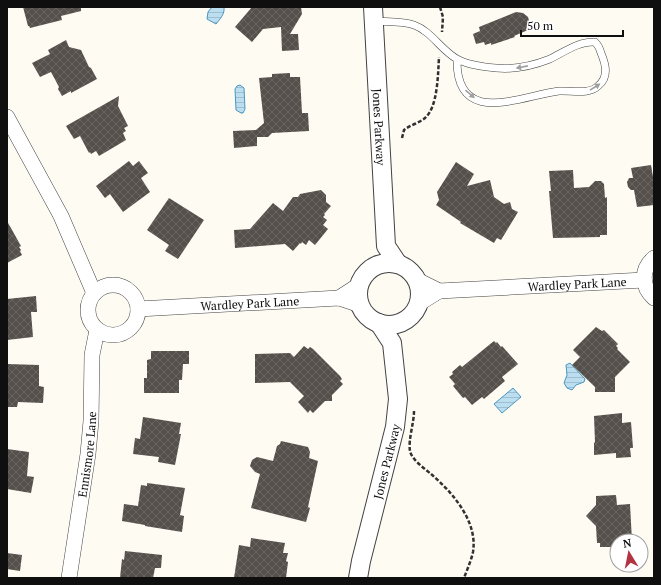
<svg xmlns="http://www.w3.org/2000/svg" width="661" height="585" viewBox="0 0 661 585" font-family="'PT Serif',serif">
<defs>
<pattern id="water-rules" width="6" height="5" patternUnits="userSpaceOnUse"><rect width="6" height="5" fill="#bbdff0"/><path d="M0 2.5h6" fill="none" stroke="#a0becd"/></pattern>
<pattern id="building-cross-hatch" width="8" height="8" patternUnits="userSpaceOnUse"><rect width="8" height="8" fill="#56504c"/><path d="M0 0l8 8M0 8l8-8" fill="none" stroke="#696561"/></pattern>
</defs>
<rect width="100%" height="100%" fill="#fefbf2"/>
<!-- water -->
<path fill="url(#water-rules)" stroke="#4997c0" d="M 212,7 L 224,7 C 225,14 220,19 216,24 L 207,19 L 208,12 Z
M 240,85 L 244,88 L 245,109 L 243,113 L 241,113 L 236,110 L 235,89 L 237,86 Z
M 570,363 L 585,379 L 584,382 L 576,385 L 572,390 L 567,388 L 564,383 L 567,375 L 566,365 Z
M 513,388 L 521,397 L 502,413 L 494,404 Z"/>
<!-- building -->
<path fill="url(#building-cross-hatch)" d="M 23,7 L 81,7 L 81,11 L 61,16 L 62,20 L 30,28 L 29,26 L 28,26 Z
M 252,7 L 301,7 L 302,14 L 290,34 L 298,34 L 299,50 L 282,51 L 281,27 L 263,29 L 252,42 L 235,27 Z
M 516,12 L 523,13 L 528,17 L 530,24 L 528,30 L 514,36 L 515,37 L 491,45 L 491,43 L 485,45 L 484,42 L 476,44 L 473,34 L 480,31 L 479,27 Z
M 66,40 L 69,47 L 81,50 L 89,67 L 91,68 L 97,79 L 71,93 L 71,91 L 62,96 L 58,89 L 59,87 L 51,72 L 40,77 L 32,63 L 50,54 L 48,50 Z
M 290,73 L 290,77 L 300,77 L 302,113 L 308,113 L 309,131 L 272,133 L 268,137 L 257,137 L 257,146 L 234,148 L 233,131 L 256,130 L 264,123 L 259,78 L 272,77 L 272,74 Z
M 119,96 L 118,106 L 128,126 L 124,128 L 126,131 L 123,133 L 126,140 L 99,156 L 96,151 L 91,154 L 90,152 L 89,153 L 80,136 L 74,139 L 66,126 Z
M 129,161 L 133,166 L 139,161 L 148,173 L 141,178 L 150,192 L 123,212 L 110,194 L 105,198 L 96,186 Z
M 456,162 L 474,174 L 467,186 L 490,180 L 494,197 L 504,204 L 510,202 L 512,209 L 518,212 L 501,240 L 497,238 L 494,243 L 460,223 L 461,222 L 436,205 L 439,200 L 437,192 Z
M 651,165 L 653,177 L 654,176 L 654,205 L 637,207 L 634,190 L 631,190 L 628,187 L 627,182 L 629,178 L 633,178 L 631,168 Z
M 573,170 L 574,188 L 589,187 L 595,181 L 601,181 L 604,184 L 605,198 L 607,197 L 607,235 L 600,235 L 600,237 L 553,238 L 549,191 L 551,191 L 549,171 Z
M 321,190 L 326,195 L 326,202 L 331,206 L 324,214 L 325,215 L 323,217 L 327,220 L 323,225 L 328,229 L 315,245 L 309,240 L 306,245 L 302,242 L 301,244 L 300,243 L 293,251 L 285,244 L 235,248 L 234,230 L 250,229 L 273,203 L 283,211 L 293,197 L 298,197 L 300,194 Z
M 169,198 L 204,220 L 178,259 L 165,251 L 169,245 L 147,230 Z
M 7,221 L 21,246 L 19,247 L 21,250 L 20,251 L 22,255 L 7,263 Z
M 36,296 L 37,312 L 31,312 L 33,337 L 7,340 L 7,299 Z
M 596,327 L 602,331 L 604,330 L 618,344 L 616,346 L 618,348 L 617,349 L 630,362 L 615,377 L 615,392 L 595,392 L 595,387 L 572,365 L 580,357 L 573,350 Z
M 494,341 L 496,343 L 497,342 L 501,347 L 502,346 L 518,364 L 502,377 L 505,381 L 484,399 L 482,397 L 472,405 L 465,397 L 463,398 L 453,386 L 455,384 L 449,377 L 453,374 L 452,372 L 460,365 L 462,367 Z
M 304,346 L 308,349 L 310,347 L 313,349 L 340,376 L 342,379 L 340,381 L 343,384 L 332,395 L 332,401 L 325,401 L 313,413 L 310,410 L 308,413 L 298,402 L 304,396 L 290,382 L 255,383 L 255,354 L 290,353 L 294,357 Z
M 151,351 L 189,351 L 189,364 L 183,364 L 182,380 L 179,380 L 179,393 L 144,393 L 144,378 L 147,378 L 147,360 L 151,359 Z
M 7,364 L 39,365 L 39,386 L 44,387 L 43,403 L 18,402 L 17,407 L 7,407 Z
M 622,413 L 622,423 L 631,422 L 633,448 L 630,448 L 631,457 L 616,458 L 616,453 L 594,455 L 594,443 L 595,442 L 594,416 Z
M 143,417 L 181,423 L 179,434 L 181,434 L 175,465 L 158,462 L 159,457 L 133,454 L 135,438 L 140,439 Z
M 281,441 L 308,447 L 310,452 L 309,458 L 318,461 L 308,507 L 310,508 L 306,522 L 251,508 L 260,474 L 255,472 L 250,466 L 252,460 L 257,457 L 273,461 L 277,446 L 280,444 Z
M 7,449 L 29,452 L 27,476 L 34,477 L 31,493 L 7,489 Z
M 147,483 L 185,488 L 180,515 L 184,516 L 182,532 L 145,526 L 145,525 L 122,521 L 124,504 L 138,506 L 141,485 L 147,486 Z
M 616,495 L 617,505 L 630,504 L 632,541 L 617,541 L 617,547 L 600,547 L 600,543 L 597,543 L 596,526 L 586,516 L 596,505 L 596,496 Z
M 251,538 L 285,543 L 283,553 L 288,553 L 286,561 L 288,562 L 286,578 L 234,578 L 239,545 L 250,547 Z
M 125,551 L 162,555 L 161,568 L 155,568 L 153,578 L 120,578 L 122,559 L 124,560 Z
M 7,553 L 22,555 L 20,571 L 7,569 Z"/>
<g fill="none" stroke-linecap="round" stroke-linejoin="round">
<!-- service casing -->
<g stroke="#424242" stroke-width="8">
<path id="service" d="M 374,21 C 387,22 402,21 414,25 C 431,31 441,50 457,59 C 468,65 484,67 496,68 C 515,70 532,66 550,59 C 564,52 579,41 595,42 C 598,45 600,49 601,53 C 606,65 609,77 598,86 C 589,95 571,90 559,91 C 520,96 456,128 457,59"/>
</g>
<!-- minor casing -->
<g stroke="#424242" stroke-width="16">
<g id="minor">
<path d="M 7,117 L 61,216 L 94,293"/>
<path d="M 654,258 C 641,269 641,286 654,298"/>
<path id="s1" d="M 417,280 L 439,291 L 644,280"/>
<circle cx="113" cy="310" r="25"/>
<path d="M 339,298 L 359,285"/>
<path d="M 418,304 L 439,291"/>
<path id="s2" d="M 138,309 L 339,298 L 360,305"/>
<path id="s3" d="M 69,578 L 88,454 L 91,421 L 92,355 L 97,330"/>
</g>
</g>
<!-- tertiary casing -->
<g stroke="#424242" stroke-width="20">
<g id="tertiary">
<path id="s4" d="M 373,7 L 386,246 L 398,264"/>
<circle cx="389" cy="294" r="31"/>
<path id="s5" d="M 358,578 L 361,561 L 395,427 L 398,399 L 392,343 L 379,323"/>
</g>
</g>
<!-- path -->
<path stroke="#313131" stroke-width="2.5" stroke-dasharray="4 2" stroke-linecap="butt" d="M 440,7 L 443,17 L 442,32
M 402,138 L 404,130 C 410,125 419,123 425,118 C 438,107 438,73 439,57
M 414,411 C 414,423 408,440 410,451 C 412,460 424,468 431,474 C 452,492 478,521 473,552 C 471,561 467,570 464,578"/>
<!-- service -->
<use href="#service" stroke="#fff" stroke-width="7"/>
<!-- minor -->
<use href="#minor" stroke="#fff" stroke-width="15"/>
<!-- tertiary -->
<use href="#tertiary" stroke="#fff" stroke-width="18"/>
</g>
<!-- one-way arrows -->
<defs><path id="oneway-solid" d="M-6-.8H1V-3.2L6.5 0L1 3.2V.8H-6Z"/></defs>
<g fill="#9f9f9f">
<use href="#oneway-solid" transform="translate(522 67) rotate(169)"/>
<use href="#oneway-solid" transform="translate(595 87) rotate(-32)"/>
<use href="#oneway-solid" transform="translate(470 94) rotate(41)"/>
</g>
<g text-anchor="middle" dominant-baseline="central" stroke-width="4" stroke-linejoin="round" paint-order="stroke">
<!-- street labels -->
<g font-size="12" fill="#0f0f0f" stroke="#fff">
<text stroke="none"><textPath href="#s4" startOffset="120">Jones Parkway</textPath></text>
<text stroke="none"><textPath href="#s1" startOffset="163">Wardley Park Lane</textPath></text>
<text stroke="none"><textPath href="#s2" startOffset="112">Wardley Park Lane</textPath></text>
<text stroke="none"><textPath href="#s3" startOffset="125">Ennismore Lane</textPath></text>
<text stroke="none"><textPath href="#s5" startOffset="120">Jones Parkway</textPath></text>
</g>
</g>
<!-- border -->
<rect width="661" height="585" fill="none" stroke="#0f0f0f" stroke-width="16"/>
<!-- north arrow -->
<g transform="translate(629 553) rotate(350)"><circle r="19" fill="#ffffff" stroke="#9f9f9f"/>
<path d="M0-3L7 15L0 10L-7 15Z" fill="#b23440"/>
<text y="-6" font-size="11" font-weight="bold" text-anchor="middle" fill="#0f0f0f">N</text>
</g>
<!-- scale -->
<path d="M521 30v6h102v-6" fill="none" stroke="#0f0f0f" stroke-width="2"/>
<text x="527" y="30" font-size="12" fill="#0f0f0f" stroke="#ffffff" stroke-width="3" paint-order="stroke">50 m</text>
</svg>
